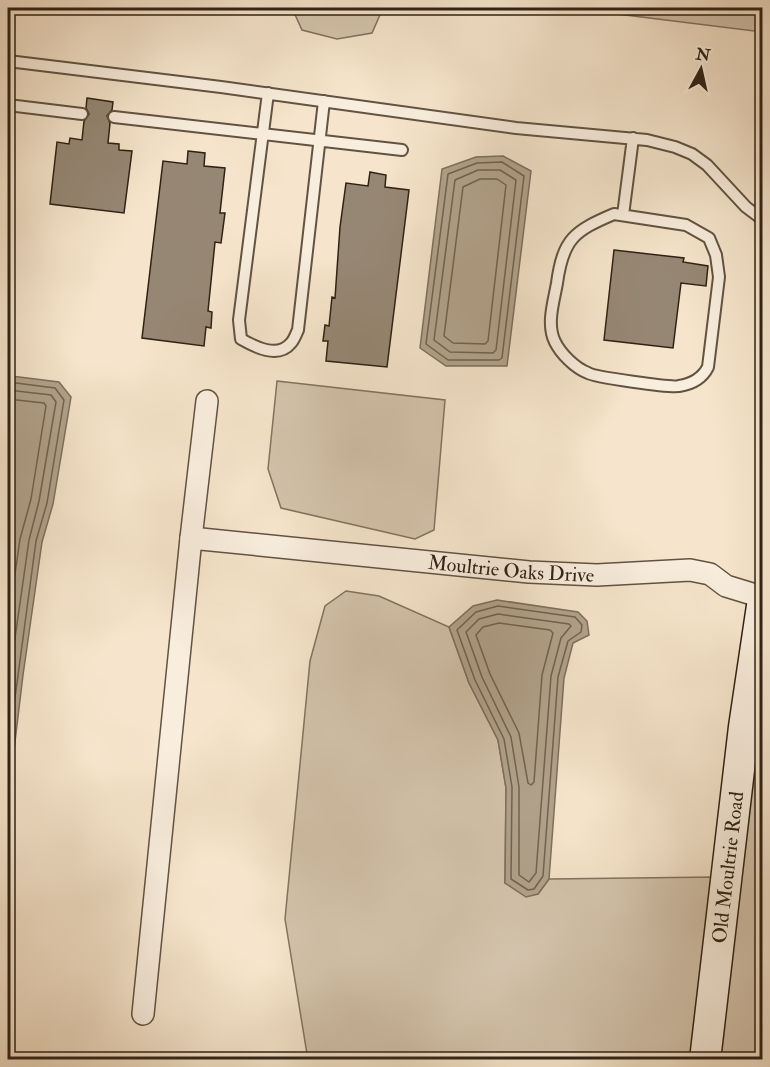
<svg xmlns="http://www.w3.org/2000/svg" width="770" height="1067" viewBox="0 0 770 1067" font-family="'IM FELL Double Pica',serif">
<rect width="100%" height="100%" fill="#f6e5cc"/>
<filter id="stains"><feTurbulence type="fractalNoise" baseFrequency=".00333" numOctaves="4"/><feColorMatrix values="0 0 0 0 .2 0 0 0 0 .09 0 0 0 0 .02 0 0 0 .5 -.17"/></filter>
<radialGradient id="worn" r=".72"><stop offset=".6" stop-color="#630" stop-opacity="0"/><stop offset="1" stop-color="#630" stop-opacity=".3"/></radialGradient>
<!-- green -->
<path fill="#d4c4ad" stroke="#827360" stroke-width="1.5" d="M 292,8 L 383,8 L 372,33 L 337,39 L 302,30 Z
M 577,8 L 762,8 L 762,32 L 577,9 Z
M 277,381 L 445,400 L 434,530 L 415,539 L 281,508 L 268,469 Z
M 346,591 L 379,596 L 449,627 L 469,683 L 498,740 L 506,788 L 505,883 L 538,894 L 549,879 L 716,877 L 694,1059 L 308,1060 L 285,919 L 310,661 L 325,606 Z
M 762,668 L 762,1059 L 715,1060 Z"/>
<!-- water -->
<path fill="#b2a38d" stroke="#7e6f5d" stroke-width="1.5" d="M 503,156 L 531,171 L 507,366 L 446,366 L 420,348 L 442,169 L 476,157 Z
M 11,376 L 59,382 L 71,397 L 53,504 L 42,542 L 23,675 L 8,800 L 8,378 Z
M 497,600 L 578,612 L 587,621 L 589,635 L 573,643 L 564,678 L 549,879 L 538,894 L 526,897 L 505,883 L 506,788 L 498,740 L 469,683 L 449,627 L 473,606 Z"/>
<g fill="none" stroke-linecap="round" stroke-linejoin="round">
<!-- shore -->
<path stroke="#706250" stroke-width="1.5" d="M 502,162 L 524,176 L 502,358 L 499,360 L 448,360 L 426,344 L 448,174 L 477,163 Z
M 478,170 L 500,170 L 516,180 L 496,350 L 493,353 L 450,352 L 434,340 L 455,180 Z
M 480,179 L 497,179 L 506,185 L 488,341 L 485,344 L 453,343 L 444,336 L 463,187 Z
M 8,382 L 55,388 L 64,400 L 47,503 L 36,541 L 8,750
M 8,390 L 51,395 L 56,402 L 39,501 L 29,540 L 8,687
M 8,399 L 44,403 L 46,406 L 31,499 L 20,539 L 8,623
M 498,606 L 575,617 L 582,625 L 581,632 L 568,641 L 558,677 L 543,876 L 534,889 L 528,890 L 511,879 L 512,787 L 504,739 L 475,680 L 457,630 L 476,612 Z
M 498,614 L 569,624 L 571,626 L 561,638 L 551,676 L 536,873 L 529,882 L 519,875 L 519,787 L 511,737 L 482,677 L 466,632 L 479,619 Z
M 499,623 L 550,630 L 553,633 L 542,675 L 534,782 L 531,785 L 528,783 L 519,733 L 490,674 L 476,635 L 483,627 Z"/>
</g>
<!-- building -->
<path fill="#968774" stroke="#2f2214" stroke-width="1.5" d="M 87,98 L 113,102 L 112,110 L 107,116 L 110,123 L 108,143 L 119,144 L 119,150 L 132,151 L 124,213 L 50,204 L 57,142 L 69,144 L 70,138 L 82,140 L 84,121 L 89,114 L 86,108 Z
M 188,151 L 205,153 L 204,166 L 225,168 L 220,213 L 225,213 L 221,243 L 215,242 L 208,311 L 212,312 L 211,328 L 206,327 L 204,346 L 142,338 L 163,161 L 187,164 Z
M 370,172 L 386,175 L 385,187 L 409,190 L 387,367 L 326,361 L 328,341 L 323,341 L 325,325 L 329,326 L 332,297 L 335,298 L 340,227 L 346,183 L 368,186 Z
M 614,250 L 684,258 L 683,262 L 708,266 L 706,286 L 681,283 L 673,348 L 604,340 Z"/>
<g fill="none" stroke-linecap="round" stroke-linejoin="round">
<!-- service casing -->
<g stroke="#615342" stroke-width="14">
<path id="service" d="M 8,61 L 221,87 L 516,128 L 647,140 L 675,147 L 692,154 L 707,165 L 746,207 L 762,219
M 268,93 L 239,320 L 241,339 C 255,347 278,359 291,343 C 294,340 296,334 298,330 L 324,101
M 8,105 L 82,114
M 114,117 L 402,150
M 614,214 L 686,225 L 709,238 L 716,255 L 719,277 L 708,367 C 702,379 692,384 679,386 C 671,388 594,377 588,373 C 575,368 561,354 555,342 C 546,324 554,301 557,283 C 563,239 574,231 614,214 Z
M 623,215 L 633,138"/>
</g>
<!-- minor casing -->
<g stroke="#615342" stroke-width="24">
<g id="minor">
<path d="M 191,538 L 207,401"/>
<path id="s1" d="M 143,1014 L 191,538 L 529,572 L 597,575 L 690,570 L 710,574 L 726,586 L 762,597"/>
</g>
</g>
<!-- secondary casing -->
<g stroke="#2f2214" stroke-width="33">
<g id="secondary">
<path id="s2" d="M 705,1060 L 744,727 L 762,606"/>
</g>
</g>
<!-- service -->
<use href="#service" stroke="#f9eede" stroke-width="10"/>
<!-- minor -->
<use href="#minor" stroke="#f9eede" stroke-width="21"/>
<!-- secondary -->
<use href="#secondary" stroke="#f9eede" stroke-width="30"/>
</g>
<g text-anchor="middle" dominant-baseline="central" stroke-width="6" stroke-linejoin="round" paint-order="stroke">
<!-- street labels -->
<g font-size="20" fill="#2f2214" stroke="#f9eede">
<text stroke="none"><textPath href="#s1" startOffset="800">Moultrie Oaks Drive</textPath></text>
<text stroke="none"><textPath href="#s2" startOffset="194">Old Moultrie Road</textPath></text>
</g>
</g>
<!-- margin -->
<rect width="770" height="1067" fill="none" stroke="#f6e5cc" stroke-width="30"/>
<rect x="9" y="9" width="752" height="1049" fill="none" stroke="#2f2214" stroke-width="3"/>
<rect x="15" y="15" width="740" height="1037" fill="none" stroke="#2f2214" stroke-width="1.5"/>
<!-- north arrow -->
<g transform="translate(701 69) rotate(8)" stroke="#f9eede" stroke-width="4.5" paint-order="stroke">
<path d="M0-4.5L10 22L0 15L-10 22Z" fill="#2f2214"/>
<text y="-9" font-size="16" font-weight="bold" text-anchor="middle" fill="#2f2214">N</text>
</g>
<rect width="100%" height="100%" filter="url(#stains)"/>
<rect width="100%" height="100%" fill="url(#worn)"/>
</svg>
